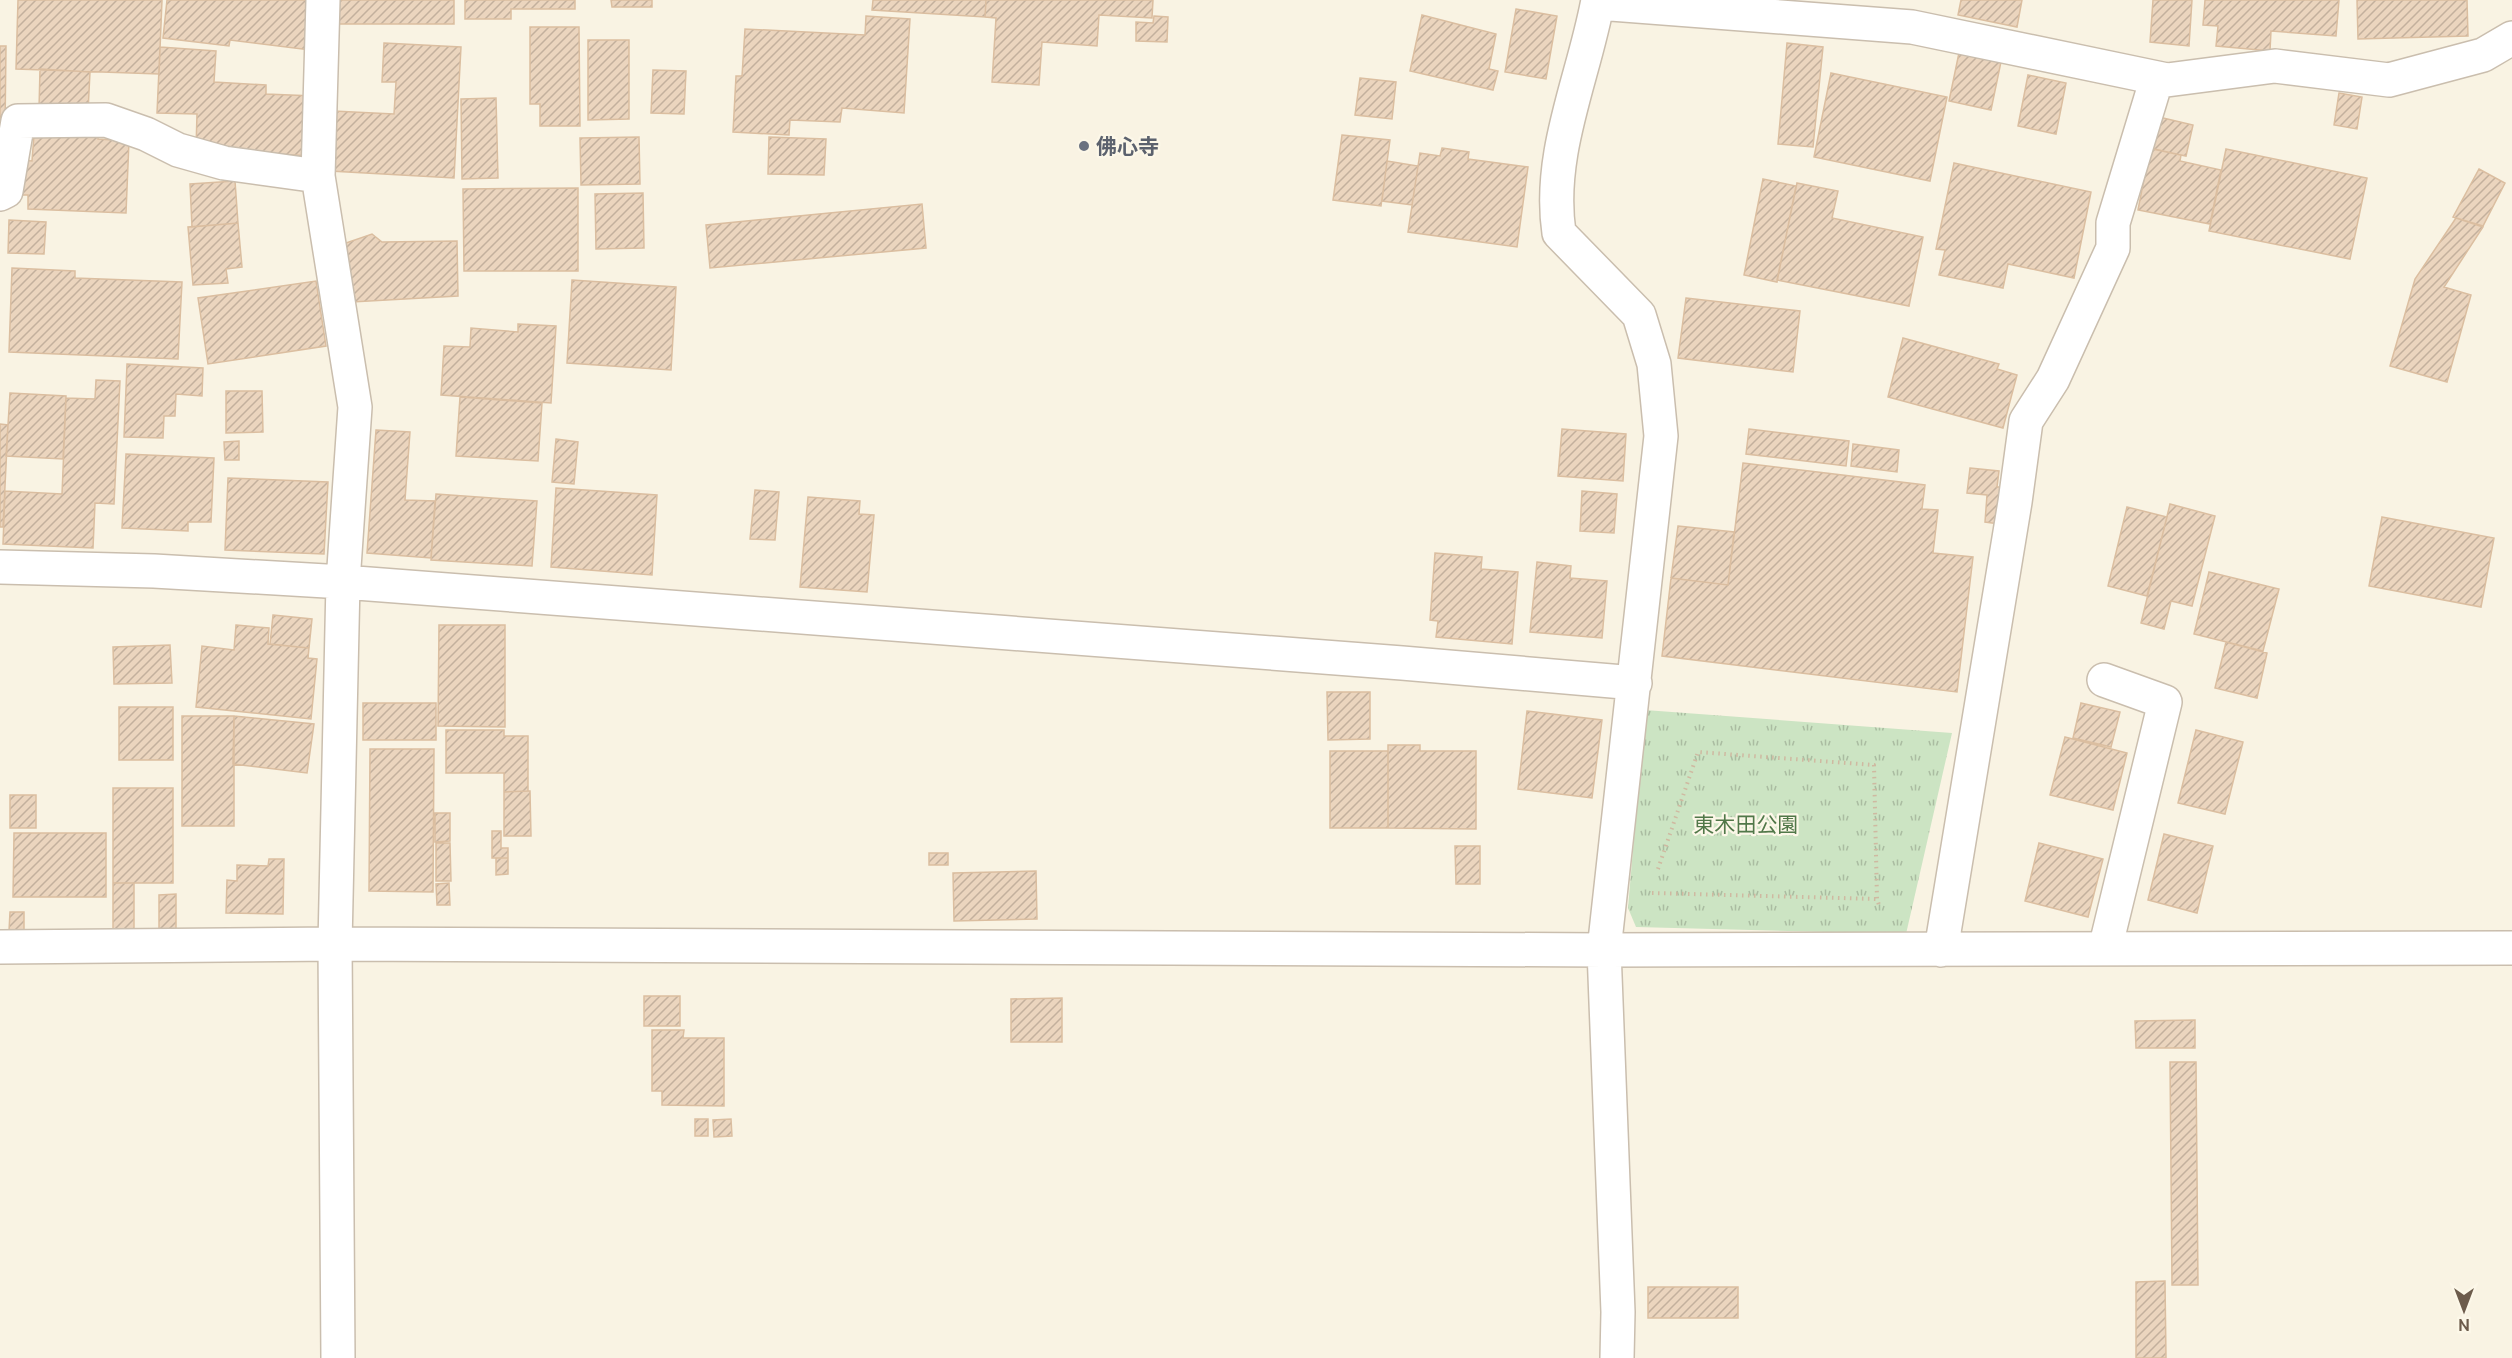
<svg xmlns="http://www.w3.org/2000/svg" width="2512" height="1358" viewBox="0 0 2512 1358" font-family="Ubuntu,'Noto Sans JP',sans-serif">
<defs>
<pattern id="grass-tufts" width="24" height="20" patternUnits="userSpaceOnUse" patternTransform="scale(1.5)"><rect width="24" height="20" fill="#cce4c3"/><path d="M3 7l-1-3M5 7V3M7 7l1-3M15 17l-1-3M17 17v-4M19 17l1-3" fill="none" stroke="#aabca1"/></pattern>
<pattern id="building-hatch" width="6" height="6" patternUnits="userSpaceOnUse" patternTransform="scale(1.5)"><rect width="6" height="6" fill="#ebd5be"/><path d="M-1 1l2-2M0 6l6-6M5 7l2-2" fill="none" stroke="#c3b09d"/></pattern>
</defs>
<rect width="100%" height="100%" fill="#f9f3e3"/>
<!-- grass -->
<path fill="url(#grass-tufts)" d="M 1645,710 L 1952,733 L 1906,934 L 1636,927 L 1628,908 Z"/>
<!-- building -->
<path fill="url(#building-hatch)" stroke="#dbbea0" stroke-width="1.5" d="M 18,0 L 162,0 L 159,74 L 16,69 Z
M 167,0 L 316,0 L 310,50 L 230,40 L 229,46 L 163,38 Z
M 338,0 L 454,0 L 454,24 L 338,24 Z
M 465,0 L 575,0 L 575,9 L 511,9 L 511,19 L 465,19 Z
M 611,0 L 652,0 L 652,7 L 612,7 Z
M 873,0 L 986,0 L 985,17 L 872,10 Z
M 986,0 L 1153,0 L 1152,18 L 1099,15 L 1097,46 L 1042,42 L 1039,85 L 992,82 L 996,18 L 985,17 Z
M 1961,0 L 2022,0 L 2017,27 L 1958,15 Z
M 2153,0 L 2192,0 L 2189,46 L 2150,42 Z
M 2205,0 L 2339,0 L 2336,36 L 2271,31 L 2270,51 L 2216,46 L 2218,26 L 2203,25 Z
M 2357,0 L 2467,0 L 2468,36 L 2358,39 Z
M 1516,9 L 1557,16 L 1546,79 L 1505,72 Z
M 1422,15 L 1496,34 L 1489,69 L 1498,71 L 1493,90 L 1410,71 Z
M 866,16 L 910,19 L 904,113 L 842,108 L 840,122 L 790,120 L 789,135 L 733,132 L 736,76 L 742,76 L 745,29 L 865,35 Z
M 1154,16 L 1168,17 L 1167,42 L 1136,41 L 1136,22 L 1153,23 Z
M 530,27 L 579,27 L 580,126 L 540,126 L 540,104 L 530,104 Z
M 588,40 L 629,40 L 629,119 L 588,120 Z
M 384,43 L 461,47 L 454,178 L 330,171 L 334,111 L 394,114 L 396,82 L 382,82 Z
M 1787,43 L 1823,47 L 1813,147 L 1778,144 Z
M 0,46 L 6,46 L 5,130 L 0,130 Z
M 160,47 L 216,51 L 214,82 L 266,85 L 266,94 L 314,96 L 311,156 L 196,149 L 197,114 L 157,113 Z
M 1960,48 L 2002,57 L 1991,110 L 1949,101 Z
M 40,69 L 90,72 L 88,112 L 39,109 Z
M 653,70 L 686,71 L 684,114 L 651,113 Z
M 1831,73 L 1947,97 L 1930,181 L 1814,157 Z
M 2028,75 L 2066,83 L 2056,134 L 2018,126 Z
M 1360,78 L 1396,82 L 1392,119 L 1355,115 Z
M 2339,93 L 2362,97 L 2357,129 L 2334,125 Z
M 496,98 L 498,178 L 462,179 L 461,99 Z
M 2159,117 L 2193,125 L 2186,156 L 2152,149 Z
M 34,135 L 98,137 L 98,139 L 129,141 L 126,213 L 28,209 L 28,195 L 18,195 L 20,160 L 32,161 Z
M 1342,135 L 1390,140 L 1381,206 L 1333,200 Z
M 639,137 L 640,184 L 581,185 L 580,138 Z
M 769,137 L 826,139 L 824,175 L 768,174 Z
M 1442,148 L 1469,152 L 1468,159 L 1528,167 L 1517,247 L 1408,232 L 1420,153 L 1440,156 Z
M 2150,148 L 2181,155 L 2180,161 L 2221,170 L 2210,224 L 2138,210 Z
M 2226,149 L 2367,178 L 2350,259 L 2209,231 Z
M 1387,161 L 1418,166 L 1412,205 L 1382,201 Z
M 1954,163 L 2091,192 L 2074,278 L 2008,264 L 2003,288 L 1939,275 L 1945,250 L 1936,249 Z
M 2479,169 L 2505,183 L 2483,226 L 2453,217 Z
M 1763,179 L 1796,186 L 1777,282 L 1744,275 Z
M 235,181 L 238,223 L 192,227 L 190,184 Z
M 1797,183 L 1838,191 L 1832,218 L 1923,237 L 1909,306 L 1777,280 Z
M 578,188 L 578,271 L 464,271 L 463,189 Z
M 643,193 L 644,248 L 596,249 L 595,194 Z
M 922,204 L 926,248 L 710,268 L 706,225 Z
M 2456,218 L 2483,227 L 2444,287 L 2471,295 L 2447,382 L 2390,366 L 2415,279 Z
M 9,220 L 46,222 L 44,254 L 8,253 Z
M 238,223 L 242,267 L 226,269 L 228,283 L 193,285 L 188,227 Z
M 372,234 L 382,242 L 457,241 L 458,296 L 352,302 L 343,244 Z
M 12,268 L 75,271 L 75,278 L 182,282 L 178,359 L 9,352 Z
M 572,280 L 676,287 L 671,370 L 567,363 Z
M 316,281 L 326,346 L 208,364 L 198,298 Z
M 1686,298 L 1800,311 L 1793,372 L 1678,358 Z
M 518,324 L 556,326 L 551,403 L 441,395 L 444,346 L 470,347 L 471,328 L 518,332 Z
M 1903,338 L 1999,364 L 1997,369 L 2017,375 L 2003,428 L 1888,397 Z
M 127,364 L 203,368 L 202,396 L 176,394 L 175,416 L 164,416 L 163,438 L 124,437 Z
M 96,380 L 120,381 L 114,504 L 95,503 L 93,548 L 3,544 L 5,491 L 62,494 L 66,398 L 95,399 Z
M 226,391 L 262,391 L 263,432 L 226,433 Z
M 10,393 L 66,396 L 63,459 L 6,456 Z
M 460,397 L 542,403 L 538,461 L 456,456 Z
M 0,424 L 8,425 L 3,527 L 0,527 Z
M 1562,429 L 1626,434 L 1623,481 L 1558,476 Z
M 1749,429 L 1849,441 L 1846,466 L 1746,454 Z
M 376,430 L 410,432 L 405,500 L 435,501 L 431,558 L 367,553 Z
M 556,439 L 578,442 L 574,484 L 552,482 Z
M 239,441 L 239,460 L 225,460 L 224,442 Z
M 1853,444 L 1899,450 L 1897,472 L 1851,466 Z
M 126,454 L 214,458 L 211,522 L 188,522 L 188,531 L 122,528 Z
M 1743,463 L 1925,485 L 1922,509 L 1938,510 L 1933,553 L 1973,557 L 1957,692 L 1662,656 L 1671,578 L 1728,585 Z
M 1970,468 L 1999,471 L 1997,487 L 2003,487 L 1999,524 L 1985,522 L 1987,495 L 1967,493 Z
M 228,478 L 328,482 L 324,554 L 225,550 Z
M 556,488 L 657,495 L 652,575 L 551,567 Z
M 755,490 L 779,492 L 775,540 L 750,539 Z
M 1582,491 L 1617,494 L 1614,533 L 1580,531 Z
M 436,494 L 537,501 L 532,566 L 431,560 Z
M 808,497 L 860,501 L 859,514 L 874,515 L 867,592 L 800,587 Z
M 2170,504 L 2215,516 L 2192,606 L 2171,601 L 2164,629 L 2141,623 Z
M 2127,507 L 2167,517 L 2147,596 L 2108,586 Z
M 2382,517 L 2494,538 L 2481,607 L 2369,586 Z
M 1678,526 L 1734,532 L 1728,585 L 1671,578 Z
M 1435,553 L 1482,557 L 1481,569 L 1518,572 L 1512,644 L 1436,637 L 1438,621 L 1430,620 Z
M 1537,562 L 1571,566 L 1570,578 L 1607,581 L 1602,638 L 1530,632 Z
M 2209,572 L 2279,589 L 2263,651 L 2194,634 Z
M 273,615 L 312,619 L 309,648 L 270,644 Z
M 236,625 L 269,628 L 268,644 L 309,648 L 308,658 L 317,659 L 311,719 L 196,707 L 202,646 L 234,650 Z
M 439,625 L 505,625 L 505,727 L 438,726 Z
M 2226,642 L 2267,653 L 2257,698 L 2215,688 Z
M 170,645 L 172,683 L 114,684 L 113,647 Z
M 1327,692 L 1370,692 L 1370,739 L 1328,740 Z
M 363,703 L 436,703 L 436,740 L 363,740 Z
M 2081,703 L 2120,712 L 2111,747 L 2073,738 Z
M 119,707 L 173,707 L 173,760 L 119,760 Z
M 1527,711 L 1602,720 L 1592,798 L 1518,789 Z
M 182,716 L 234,716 L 234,826 L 182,826 Z
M 234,716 L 314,724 L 307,773 L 233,764 Z
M 446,730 L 504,730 L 504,736 L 528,736 L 528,791 L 504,792 L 504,773 L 446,773 Z
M 2196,730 L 2243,742 L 2225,814 L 2178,803 Z
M 2065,737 L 2127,753 L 2113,810 L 2050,795 Z
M 1388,745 L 1420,745 L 1420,751 L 1476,751 L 1476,829 L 1388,828 Z
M 370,749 L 434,749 L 433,892 L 369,891 Z
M 1330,751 L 1388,751 L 1388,828 L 1330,828 Z
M 113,788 L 173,788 L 173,883 L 113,883 Z
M 528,791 L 530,791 L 531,836 L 504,836 L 504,792 Z
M 10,795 L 36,795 L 36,828 L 10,828 Z
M 435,813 L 450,813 L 450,841 L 435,842 Z
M 492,831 L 501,831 L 501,848 L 508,848 L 508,858 L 492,858 Z
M 14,833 L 106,833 L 106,897 L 13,897 Z
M 2164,834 L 2213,846 L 2197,913 L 2148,900 Z
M 436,843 L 450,843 L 451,881 L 436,881 Z
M 2039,843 L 2103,859 L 2088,917 L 2025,901 Z
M 1455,846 L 1480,846 L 1480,884 L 1456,884 Z
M 929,853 L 948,853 L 948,865 L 929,865 Z
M 496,858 L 508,858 L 508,874 L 496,875 Z
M 269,859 L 284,859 L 283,914 L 226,913 L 227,880 L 237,881 L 237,865 L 268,866 Z
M 1036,871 L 1037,919 L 954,921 L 953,873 Z
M 113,883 L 134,883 L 134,930 L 113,930 Z
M 449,883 L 450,905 L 437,905 L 436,884 Z
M 176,894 L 176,931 L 159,931 L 159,895 Z
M 10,912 L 24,912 L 24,931 L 9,931 Z
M 644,996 L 680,996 L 680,1026 L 644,1026 Z
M 1062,998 L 1062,1042 L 1011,1042 L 1011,999 Z
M 2195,1020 L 2195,1048 L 2136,1048 L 2135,1021 Z
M 652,1030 L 684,1030 L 683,1038 L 724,1038 L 724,1106 L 662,1105 L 662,1091 L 652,1091 Z
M 2170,1062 L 2196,1062 L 2198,1285 L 2172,1285 Z
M 695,1119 L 708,1119 L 708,1136 L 695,1136 Z
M 731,1119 L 732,1136 L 714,1137 L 713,1120 Z
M 2165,1281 L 2166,1358 L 2136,1358 L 2136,1282 Z
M 1648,1287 L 1738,1287 L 1738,1318 L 1648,1318 Z"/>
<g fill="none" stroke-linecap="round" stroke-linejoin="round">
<!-- street casing -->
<g stroke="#cabeae" stroke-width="36">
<path id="street" d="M 323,0 L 318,176 L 355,407 L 343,582 L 335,944 L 338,1358
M 1598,0 C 1584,77 1547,153 1559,233 L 1639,315 L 1654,364 L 1661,436 L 1604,950 L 1618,1312 L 1617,1358
M 1598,3 L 1912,27 L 2167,80 L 2275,66 L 2389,80 L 2483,55 L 2512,38
M 0,194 L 6,191 L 18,121 L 106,120 L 146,134 L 178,150 L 224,163 L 318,176
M 0,567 L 154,571 L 343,582 L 1402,663 L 1635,683
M 2104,680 L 2165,702 L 2105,949
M 0,947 L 335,944 L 1604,950 L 2512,948
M 1941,950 L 2015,502 L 2026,421 L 2053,379 L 2113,248 L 2113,223 L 2157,78"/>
</g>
<!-- path -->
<path stroke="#cfb9a1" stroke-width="4" stroke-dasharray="1.5 4.5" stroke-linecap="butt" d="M 1658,869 L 1698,752 L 1874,765 L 1877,899 L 1880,908
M 1652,893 L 1877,899"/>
<!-- street -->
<use href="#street" stroke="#fff" stroke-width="33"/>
</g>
<!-- markers -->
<circle fill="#6b7280" stroke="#fcf7e8" stroke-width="2" cx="1084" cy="146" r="6"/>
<g text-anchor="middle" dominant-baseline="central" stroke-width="4.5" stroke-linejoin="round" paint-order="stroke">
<!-- worship labels -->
<g font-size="21" font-weight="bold" fill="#5b616d" stroke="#fcf7e8" text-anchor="start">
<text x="1096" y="146">佛心寺</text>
</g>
<!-- park labels -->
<g font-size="21" fill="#517849" stroke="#fcf7e8">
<text x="1746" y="824">東木田公園</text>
</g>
</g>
<!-- north arrow -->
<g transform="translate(2464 1310) rotate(180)" stroke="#fcf7e8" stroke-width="4.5" paint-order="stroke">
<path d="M0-4.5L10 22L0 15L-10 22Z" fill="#6d5c4c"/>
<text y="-9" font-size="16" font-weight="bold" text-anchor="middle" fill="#6d5c4c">N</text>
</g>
</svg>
